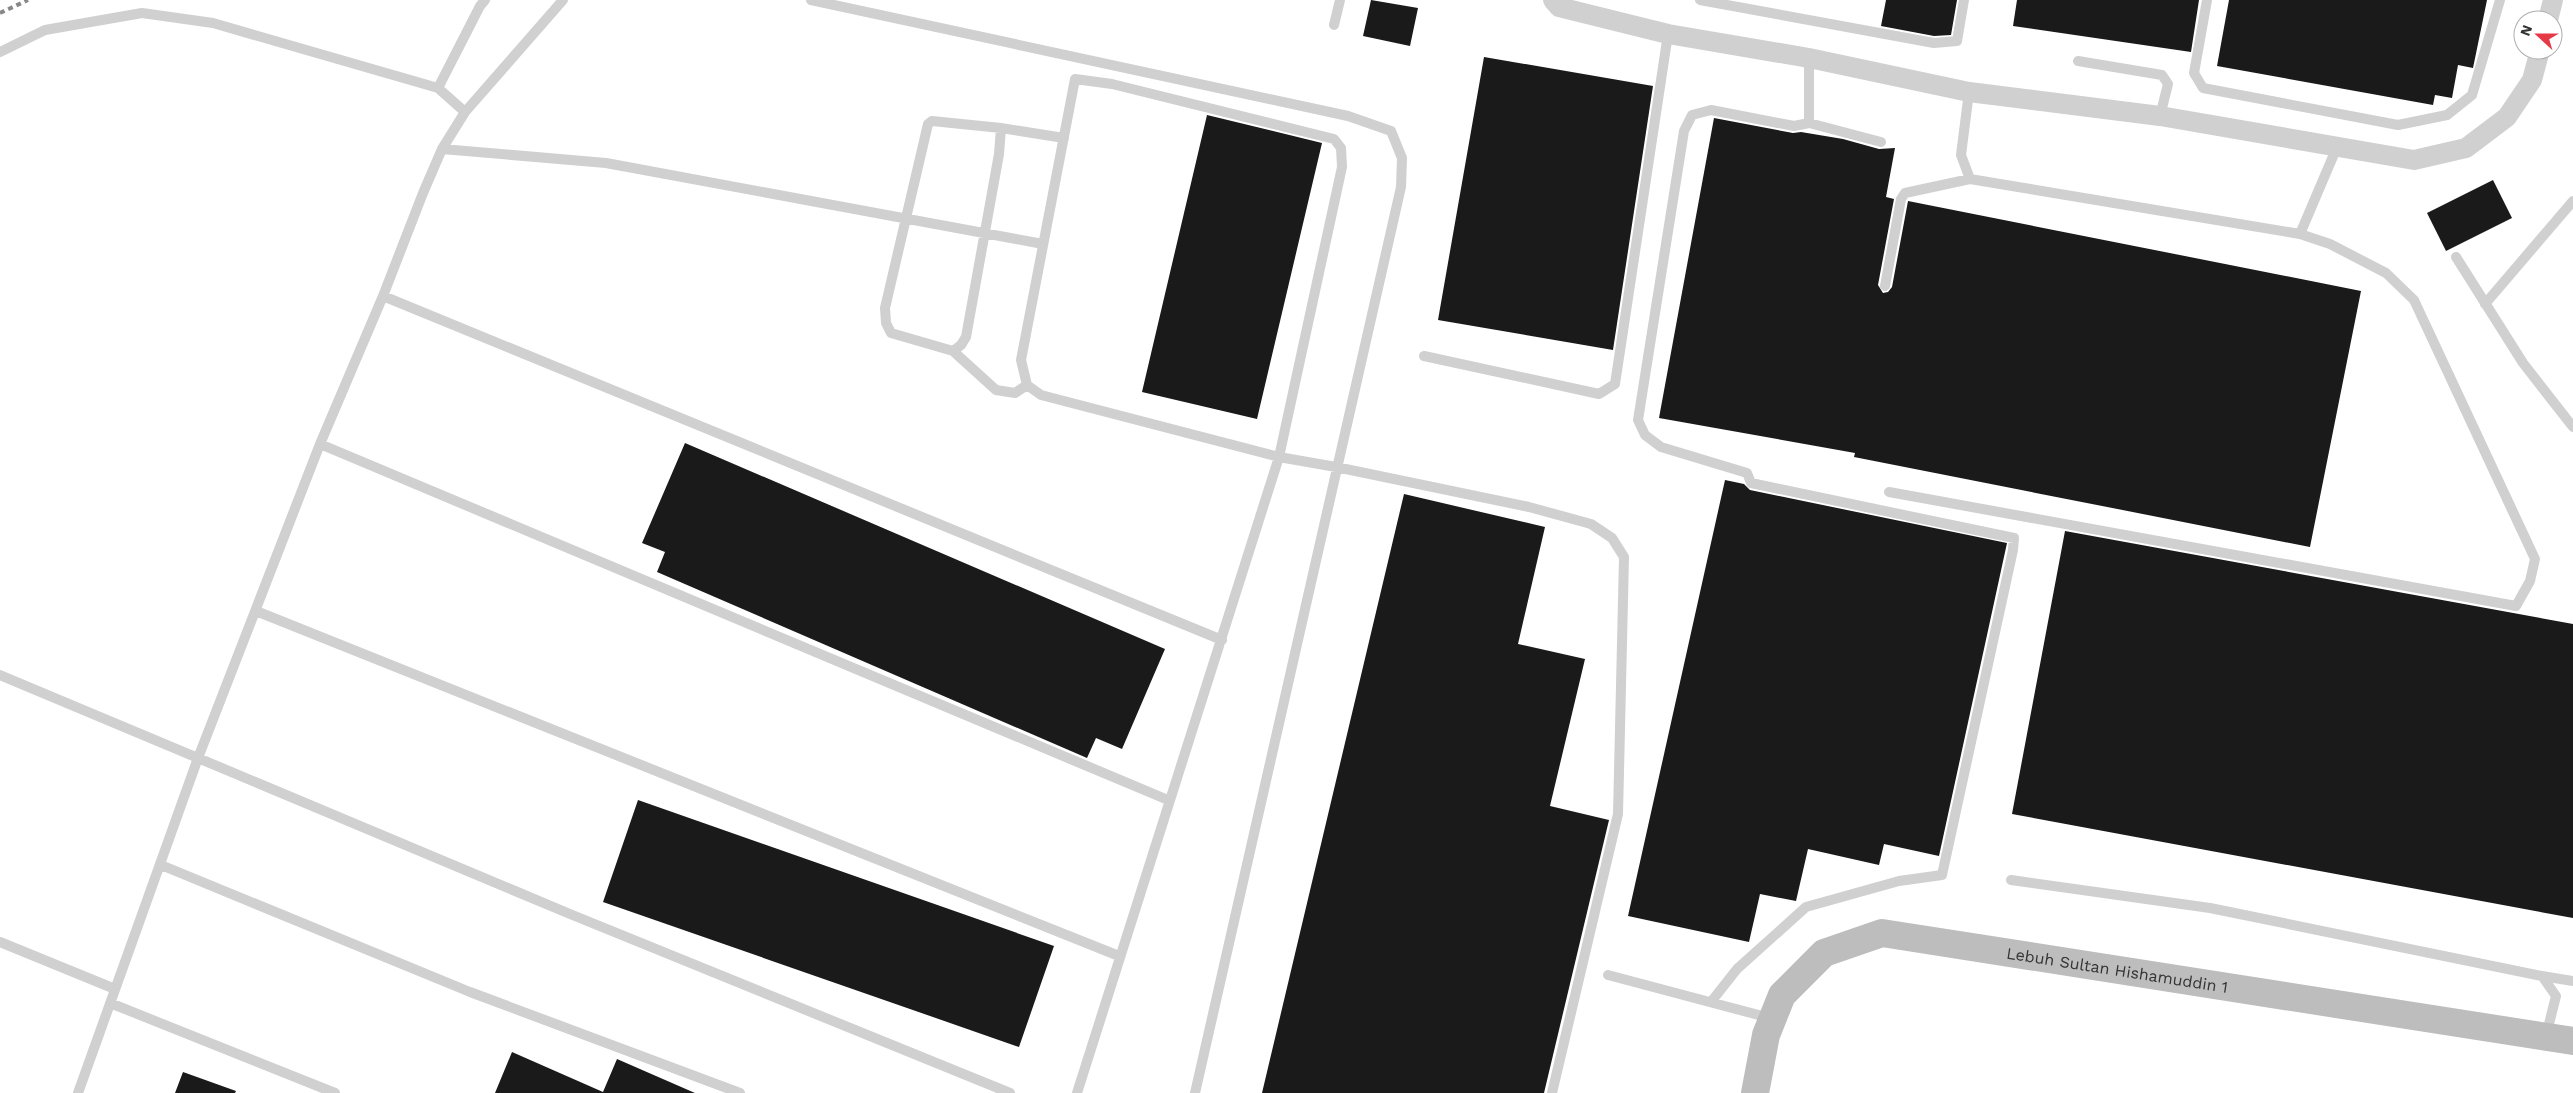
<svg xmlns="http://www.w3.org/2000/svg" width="2573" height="1093" viewBox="0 0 2573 1093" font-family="'Work Sans',sans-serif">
<rect width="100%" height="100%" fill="#fff"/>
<!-- building -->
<path fill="#1a1a1a" d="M 1371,0 L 1418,8 L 1410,46 L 1363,36 Z
M 1886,0 L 1957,0 L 1951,35 L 1934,36 L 1881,26 Z
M 2017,0 L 2199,0 L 2191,52 L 2013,26 Z
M 2229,0 L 2487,0 L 2473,68 L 2458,65 L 2452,98 L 2435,95 L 2433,105 L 2217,66 Z
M 1484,57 L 1653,86 L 1613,350 L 1438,320 Z
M 1207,115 L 1322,143 L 1257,419 L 1142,392 Z
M 1714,118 L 1793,133 L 1801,132 L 1843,139 L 1879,149 L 1895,148 L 1886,197 L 1894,199 L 1878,285 L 1883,293 L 1888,292 L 1892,287 L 1908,201 L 2361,291 L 2310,547 L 1854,457 L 1855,453 L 1659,418 Z
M 2493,180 L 2512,218 L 2446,251 L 2427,213 Z
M 685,443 L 1165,649 L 1122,749 L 1096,738 L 1087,758 L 657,572 L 665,552 L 642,543 Z
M 1725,480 L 1744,484 L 1750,490 L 2007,543 L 1939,856 L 1884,844 L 1879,865 L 1808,849 L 1796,901 L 1760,894 L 1749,942 L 1628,916 Z
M 1404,494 L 1545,527 L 1518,644 L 1585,659 L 1550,806 L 1609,820 L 1544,1093 L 1262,1093 Z
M 2065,531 L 2573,624 L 2573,918 L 2012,814 Z
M 638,800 L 1054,946 L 1019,1047 L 603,902 Z
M 512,1052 L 603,1092 L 617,1059 L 695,1093 L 495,1093 Z
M 183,1072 L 236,1091 L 235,1093 L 175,1093 Z"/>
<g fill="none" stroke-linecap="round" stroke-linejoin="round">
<!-- lane -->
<path stroke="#d0d0d0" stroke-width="10" d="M 811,0 L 1348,116 L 1391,131 L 1402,158 L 1401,187 L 1195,1093
M 1700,0 L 1934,43 L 1957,41 L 1964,0
M 2207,0 L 2194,73 L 2203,88 L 2398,125 L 2447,115 L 2472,95 L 2500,0
M 1334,25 L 1340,0
M 0,52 L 45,30 L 142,13 L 213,23 L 438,88 L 465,112
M 2078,61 L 2162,75 L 2168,84 L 2160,116
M 438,88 L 480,6 L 485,0
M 932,121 L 1001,128 L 999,154 L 966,337 L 961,345 L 953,351 L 891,333 L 886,323 L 885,308 L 928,124 Z
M 1809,123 L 1881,142
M 1001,128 L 1064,138
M 442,149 L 606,163 L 1043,244
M 2300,234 L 2337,147
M 2456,257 L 2523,363 L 2573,427
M 1885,286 L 1901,199 L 1905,193 L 1970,179
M 383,296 L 1222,640
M 2485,304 L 2573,201
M 953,351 L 996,390 L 1015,393 L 1027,385
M 1424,356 L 1599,394 L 1615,384 L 1668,34
M 320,444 L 1168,800
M 1889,492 L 2516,606 L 2530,581 L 2535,559 L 2414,300 L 2386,273 L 2330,244 L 2300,234 L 1970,179 L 1961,155 L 1969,92
M 256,611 L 1119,956
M 0,675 L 570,914 L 1010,1093
M 161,865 L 470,992 L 740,1093
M 2011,880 L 2210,908 L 2542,976 L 2556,996 L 2546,1036
M 0,942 L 115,989
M 1608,975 L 1770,1018
M 2542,976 L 2573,981
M 1711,1002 L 1737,969 L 1806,907 L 1899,881 L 1942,875 L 2013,550 L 2014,538 L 1751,483 L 1747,473 L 1661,447 L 1645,435 L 1638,420 L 1684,131 L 1692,115 L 1711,110 L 1794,126 L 1809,123 L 1809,58
M 110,1003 L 335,1093
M 78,1093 L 198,758 L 320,444 L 383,296 L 423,193 L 442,149 L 465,112 L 563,0
M 1077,1093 L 1279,457 L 1342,167 L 1341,148 L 1334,139 L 1112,84 L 1075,79 L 1021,360 L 1027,385 L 1041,395 L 1279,457 L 1336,467 L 1529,507 L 1591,524 L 1612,538 L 1624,557 L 1618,814 L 1552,1093"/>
<!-- street -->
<path stroke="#d0d0d0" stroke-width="20" d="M 1553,0 L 1559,7 L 1668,34 L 1809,58 L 1969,92 L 2160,116 L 2414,160 L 2466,148 L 2507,117 L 2532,80 L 2540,50
M 2548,20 L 2553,0"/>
<!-- secondary -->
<path stroke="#bdbdbd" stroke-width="28" id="s1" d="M 1755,1093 L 1766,1035 L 1782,995 L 1824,953 L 1882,933 L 2573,1041"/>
<!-- rail -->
<path stroke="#888" stroke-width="4" stroke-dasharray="5 4" stroke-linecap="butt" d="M 0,13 L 28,0"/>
</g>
<g text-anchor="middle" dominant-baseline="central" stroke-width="5" stroke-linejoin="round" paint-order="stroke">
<!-- street labels -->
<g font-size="16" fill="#333" stroke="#fff">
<text stroke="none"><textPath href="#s1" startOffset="461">Lebuh Sultan Hishamuddin 1</textPath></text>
</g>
</g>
<!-- north arrow -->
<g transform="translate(2538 35) rotate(291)"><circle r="24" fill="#ffffff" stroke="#adadad"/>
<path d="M0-4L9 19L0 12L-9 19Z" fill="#e63946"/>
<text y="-8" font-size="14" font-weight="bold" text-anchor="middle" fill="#333333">N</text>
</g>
</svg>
